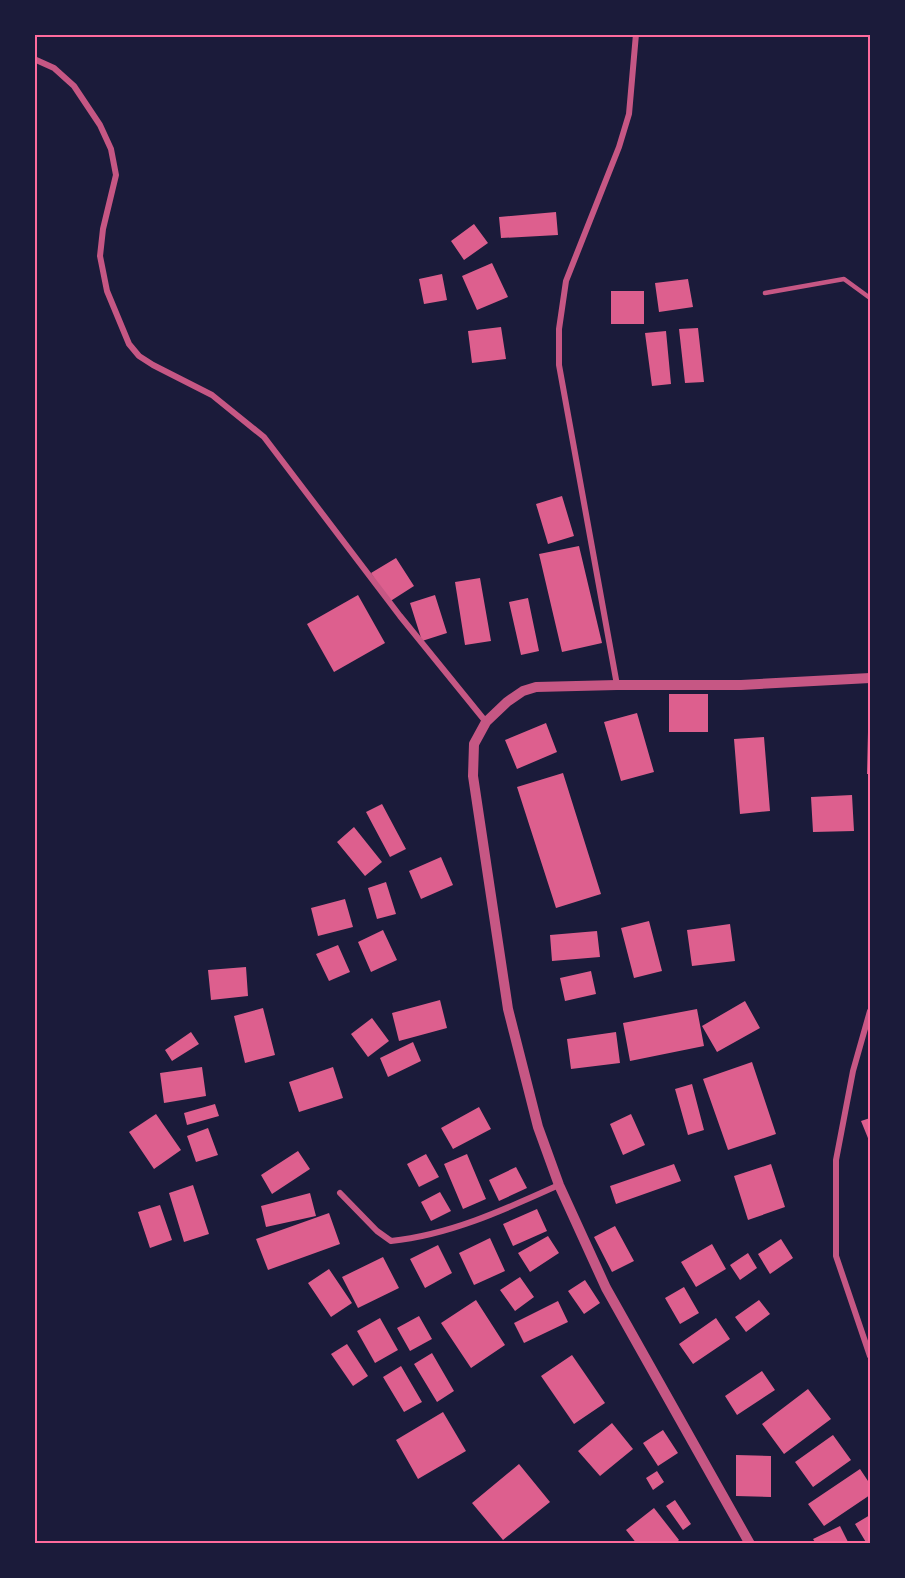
<svg xmlns="http://www.w3.org/2000/svg" width="905" height="1578" viewBox="0 0 905 1578" font-family="Overpass,sans-serif">
<rect width="100%" height="100%" fill="#1b1b3a"/>
<!-- building -->
<path fill="#dd5f8e" d="M 556,212 L 558,235 L 501,238 L 499,217 Z
M 474,224 L 488,243 L 464,260 L 451,241 Z
M 492,263 L 508,297 L 477,310 L 462,276 Z
M 442,274 L 447,300 L 424,304 L 419,279 Z
M 688,279 L 693,307 L 659,312 L 655,283 Z
M 611,291 L 644,291 L 644,324 L 611,324 Z
M 501,327 L 506,359 L 472,363 L 468,331 Z
M 698,328 L 704,382 L 685,383 L 679,329 Z
M 666,331 L 671,384 L 652,386 L 645,333 Z
M 562,496 L 574,536 L 548,544 L 536,504 Z
M 579,546 L 602,643 L 562,652 L 539,554 Z
M 396,558 L 414,586 L 389,602 L 371,573 Z
M 480,578 L 491,641 L 465,645 L 455,582 Z
M 358,595 L 385,643 L 334,672 L 307,624 Z
M 435,595 L 447,633 L 422,641 L 410,603 Z
M 528,598 L 539,651 L 521,655 L 509,602 Z
M 669,694 L 708,694 L 708,732 L 669,732 Z
M 637,713 L 654,772 L 621,781 L 604,722 Z
M 546,723 L 557,752 L 517,769 L 505,740 Z
M 868,732 L 870,732 L 870,774 L 867,774 Z
M 764,737 L 770,811 L 740,814 L 734,739 Z
M 563,773 L 601,894 L 556,908 L 517,787 Z
M 852,795 L 854,831 L 813,832 L 811,797 Z
M 382,804 L 406,849 L 390,857 L 366,812 Z
M 354,827 L 382,862 L 365,876 L 337,842 Z
M 441,857 L 453,885 L 421,899 L 409,871 Z
M 386,882 L 396,914 L 377,919 L 368,888 Z
M 345,899 L 353,927 L 318,936 L 311,908 Z
M 649,921 L 662,971 L 634,978 L 621,928 Z
M 730,924 L 735,961 L 692,966 L 687,930 Z
M 383,930 L 397,960 L 371,972 L 358,942 Z
M 597,931 L 600,957 L 552,961 L 550,935 Z
M 338,945 L 350,972 L 329,981 L 316,954 Z
M 246,967 L 248,996 L 211,1000 L 208,970 Z
M 591,971 L 596,994 L 565,1001 L 560,978 Z
M 440,1000 L 447,1028 L 399,1041 L 392,1013 Z
M 745,1001 L 760,1028 L 717,1052 L 702,1026 Z
M 263,1008 L 275,1055 L 245,1063 L 234,1016 Z
M 697,1009 L 704,1046 L 630,1061 L 623,1023 Z
M 372,1018 L 389,1041 L 368,1057 L 351,1034 Z
M 191,1032 L 199,1044 L 172,1061 L 165,1050 Z
M 616,1032 L 620,1063 L 571,1069 L 567,1039 Z
M 413,1042 L 421,1061 L 388,1077 L 380,1058 Z
M 752,1062 L 776,1134 L 728,1150 L 703,1079 Z
M 202,1067 L 206,1096 L 164,1103 L 160,1073 Z
M 333,1067 L 343,1098 L 299,1112 L 289,1082 Z
M 692,1084 L 704,1130 L 688,1135 L 675,1089 Z
M 215,1104 L 219,1116 L 187,1125 L 184,1113 Z
M 479,1107 L 491,1129 L 453,1149 L 441,1128 Z
M 156,1114 L 181,1150 L 154,1169 L 129,1132 Z
M 631,1114 L 645,1145 L 623,1155 L 610,1124 Z
M 870,1118 L 870,1143 L 861,1121 Z
M 208,1128 L 218,1155 L 196,1162 L 187,1136 Z
M 298,1151 L 310,1169 L 272,1194 L 261,1175 Z
M 426,1154 L 439,1177 L 419,1187 L 407,1164 Z
M 467,1154 L 486,1199 L 463,1209 L 444,1164 Z
M 674,1164 L 681,1181 L 616,1204 L 610,1186 Z
M 771,1164 L 785,1207 L 748,1220 L 734,1176 Z
M 516,1167 L 527,1188 L 499,1201 L 489,1180 Z
M 193,1185 L 209,1234 L 184,1242 L 169,1193 Z
M 440,1192 L 451,1211 L 431,1221 L 421,1202 Z
M 310,1193 L 316,1216 L 266,1227 L 261,1206 Z
M 160,1205 L 172,1240 L 150,1248 L 138,1212 Z
M 537,1209 L 547,1231 L 513,1246 L 503,1224 Z
M 329,1213 L 340,1244 L 268,1270 L 256,1239 Z
M 615,1226 L 634,1261 L 612,1272 L 594,1237 Z
M 548,1236 L 559,1253 L 530,1272 L 518,1253 Z
M 490,1238 L 505,1271 L 474,1285 L 459,1253 Z
M 781,1239 L 793,1258 L 770,1274 L 758,1254 Z
M 712,1244 L 726,1269 L 696,1287 L 681,1262 Z
M 438,1245 L 452,1273 L 425,1288 L 410,1259 Z
M 748,1253 L 757,1268 L 740,1280 L 730,1265 Z
M 383,1257 L 399,1288 L 358,1308 L 342,1277 Z
M 329,1269 L 352,1303 L 331,1317 L 308,1283 Z
M 520,1277 L 534,1297 L 515,1311 L 500,1290 Z
M 585,1280 L 600,1303 L 584,1314 L 568,1291 Z
M 684,1287 L 699,1313 L 680,1324 L 665,1298 Z
M 476,1300 L 505,1345 L 471,1368 L 441,1323 Z
M 759,1300 L 770,1314 L 746,1332 L 735,1317 Z
M 558,1301 L 568,1322 L 524,1343 L 514,1323 Z
M 419,1316 L 432,1339 L 410,1351 L 397,1328 Z
M 380,1318 L 398,1350 L 375,1363 L 357,1331 Z
M 716,1318 L 730,1339 L 693,1364 L 679,1344 Z
M 347,1344 L 368,1376 L 353,1386 L 331,1354 Z
M 432,1353 L 454,1391 L 437,1402 L 414,1364 Z
M 572,1355 L 605,1403 L 574,1424 L 541,1376 Z
M 401,1366 L 422,1402 L 404,1412 L 383,1377 Z
M 762,1371 L 775,1390 L 737,1415 L 725,1396 Z
M 808,1389 L 831,1419 L 784,1454 L 762,1424 Z
M 443,1412 L 466,1451 L 418,1479 L 396,1440 Z
M 612,1423 L 633,1449 L 600,1476 L 578,1451 Z
M 663,1430 L 678,1453 L 658,1466 L 643,1443 Z
M 833,1435 L 851,1460 L 813,1487 L 795,1462 Z
M 736,1455 L 771,1456 L 771,1497 L 736,1496 Z
M 519,1464 L 550,1502 L 503,1540 L 472,1503 Z
M 860,1469 L 870,1484 L 870,1495 L 824,1526 L 808,1504 Z
M 657,1471 L 664,1482 L 653,1490 L 646,1478 Z
M 675,1500 L 691,1524 L 683,1530 L 666,1506 Z
M 654,1508 L 679,1540 L 675,1544 L 637,1544 L 626,1530 Z
M 870,1515 L 870,1544 L 867,1544 L 855,1524 Z
M 840,1526 L 849,1544 L 816,1544 L 813,1539 Z"/>
<g fill="none" stroke-linecap="round" stroke-linejoin="round">
<!-- service -->
<path stroke="#c65784" stroke-width="4.5" d="M 765,293 L 844,279 L 870,298"/>
<!-- minor -->
<path stroke="#c65784" stroke-width="6" d="M 34,59 L 54,68 L 74,86 L 100,125 L 111,149 L 116,175 L 103,229 L 100,256 L 107,291 L 129,344 L 139,356 L 153,365 L 212,395 L 264,437 L 400,616 L 486,722
M 617,685 L 559,365 L 559,329 L 566,281 L 619,147 L 629,114 L 636,34
M 870,1011 L 853,1071 L 836,1160 L 836,1256 L 870,1356
M 340,1193 L 377,1231 L 391,1241 C 450,1235 506,1209 559,1185"/>
<!-- tertiary -->
<path stroke="#c65784" stroke-width="10" d="M 750,1544 L 606,1288 L 559,1185 L 538,1127 L 508,1009 L 473,776 L 474,744 L 486,722 L 507,702 L 523,691 L 536,687 L 617,685 L 741,685 L 870,678"/>
</g>
<!-- border -->
<rect width="905" height="1578" fill="none" stroke="#1b1b3a" stroke-width="72"/>
<rect x="36" y="36" width="833" height="1506" fill="none" stroke="#ff6b9d" stroke-width="2"/>
</svg>
